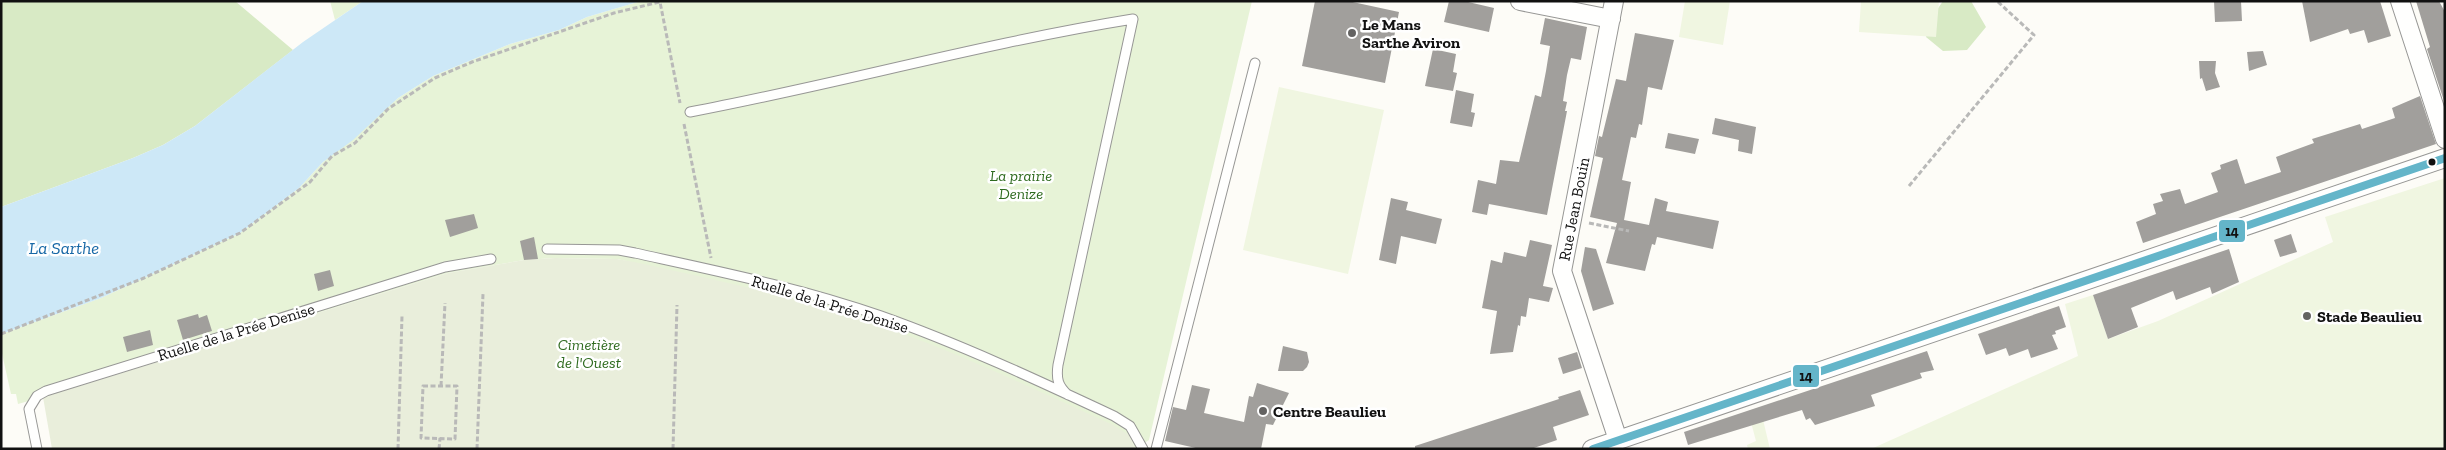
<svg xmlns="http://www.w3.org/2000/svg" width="2446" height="450" viewBox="0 0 2446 450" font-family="'Zilla Slab',serif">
<rect width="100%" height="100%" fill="#fdfcf7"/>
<!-- green -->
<path fill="#e7f3d7" d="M 330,1 L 363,1 L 335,20 Z
M 641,1 L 1252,1 L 1149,440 L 1135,449 L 1129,435 L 879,325 L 777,295 L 617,259 L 555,258 L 524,260 L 448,273 L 43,397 L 18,404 L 16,394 L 11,394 L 1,349 L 1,334 L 101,298 L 240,233 L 299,188 L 323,162 L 398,98 L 433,76 L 510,44 L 559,30 L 587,17 Z"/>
<!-- forest -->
<path fill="#d8eac5" d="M 1,1 L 235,1 L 293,50 L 195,126 L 163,145 L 133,158 L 1,207 Z
M 1943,1 L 1971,1 L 1986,27 L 1967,50 L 1943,51 L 1926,37 L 1928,23 Z"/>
<!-- cemetery -->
<path fill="#e9eedb" d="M 555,258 L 617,259 L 634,262 C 716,280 799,297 879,325 C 959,353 1036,390 1113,425 L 1129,435 L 1135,449 L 52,449 L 43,397 L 448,273 L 524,260 Z"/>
<!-- pitch -->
<path fill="#f0f6e1" d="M 1685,1 L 1730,1 L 1723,45 L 1679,37 Z
M 1861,1 L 1939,1 L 1936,37 L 1859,32 Z
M 1279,87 L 1384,110 L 1348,274 L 1243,250 Z
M 2445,178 L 2445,449 L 1871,449 L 2078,356 L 2065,304 L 2093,295 L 2108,339 L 2158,321 L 2333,242 L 2325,217 Z
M 1760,407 L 1770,449 L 1748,449 L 1747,445 L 1756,441 L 1748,411 Z"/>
<!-- water -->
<path fill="#cde8f7" d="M 363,1 L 641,1 L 587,17 L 559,30 L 510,44 L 433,76 L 398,98 L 353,140 L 323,162 L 299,188 L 240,233 L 101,298 L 1,334 L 1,207 L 133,158 L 163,145 L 195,126 L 303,42 Z"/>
<!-- building -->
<path fill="#a19f9c" d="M 1315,1 L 1348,1 L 1399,12 L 1385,83 L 1302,66 Z
M 1449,1 L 1464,1 L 1494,8 L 1489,32 L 1444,22 Z
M 2214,1 L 2241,1 L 2242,21 L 2215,22 Z
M 2302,1 L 2380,1 L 2391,36 L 2368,43 L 2364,30 L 2350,34 L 2348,29 L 2310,42 Z
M 2416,1 L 2439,1 L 2445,12 L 2445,104 L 2427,49 L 2430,47 Z
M 1545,18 L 1587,27 L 1581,60 L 1571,58 L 1567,75 L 1563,101 L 1567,102 L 1565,111 L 1567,111 L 1547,215 L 1489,204 L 1487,215 L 1472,212 L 1478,180 L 1496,184 L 1500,160 L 1519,162 L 1535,95 L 1541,97 L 1546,71 L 1550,46 L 1540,44 Z
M 1635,33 L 1674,40 L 1662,90 L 1648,87 L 1642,125 L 1639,124 L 1636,138 L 1631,137 L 1622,180 L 1631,182 L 1624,220 L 1649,225 L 1655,198 L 1668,202 L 1666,211 L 1719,221 L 1713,249 L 1657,237 L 1655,245 L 1652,244 L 1645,271 L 1606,263 L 1617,223 L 1590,217 L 1603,158 L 1595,156 L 1599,136 L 1602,137 L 1616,79 L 1626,81 Z
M 1433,49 L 1456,54 L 1453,72 L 1457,73 L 1453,91 L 1425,86 Z
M 2263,51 L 2267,65 L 2249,71 L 2247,52 Z
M 2199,61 L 2216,61 L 2215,73 L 2220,87 L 2206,91 L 2202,78 L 2200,79 Z
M 1456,90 L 1474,94 L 1471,112 L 1475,113 L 1472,127 L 1450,123 Z
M 2420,96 L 2436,144 L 2143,243 L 2136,222 L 2156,214 L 2153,204 L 2163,201 L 2160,194 L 2180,189 L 2185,204 L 2218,192 L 2211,173 L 2221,169 L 2220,165 L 2237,159 L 2245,184 L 2281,172 L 2276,157 L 2314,143 L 2312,139 L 2360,124 L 2362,129 L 2395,118 L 2392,108 Z
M 1715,118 L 1756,127 L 1752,154 L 1738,151 L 1739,140 L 1712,134 Z
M 1668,133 L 1699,139 L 1695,154 L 1665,148 Z
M 1391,198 L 1408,202 L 1406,210 L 1442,219 L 1436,244 L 1401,236 L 1396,264 L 1379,260 Z
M 474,214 L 478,228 L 450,237 L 445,220 Z
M 2291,234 L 2297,252 L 2280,257 L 2274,240 Z
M 534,237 L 538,259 L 524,260 L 520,241 Z
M 1530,240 L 1552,245 L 1543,286 L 1553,288 L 1549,302 L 1529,298 L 1526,317 L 1521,316 L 1520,326 L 1518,325 L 1513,352 L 1490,354 L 1497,311 L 1482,308 L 1491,260 L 1502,263 L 1504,252 L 1526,257 Z
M 1585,247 L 1596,249 L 1614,304 L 1593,311 L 1581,271 Z
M 2229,249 L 2239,282 L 2212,294 L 2210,287 L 2176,300 L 2173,291 L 2131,308 L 2138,327 L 2108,339 L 2093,295 Z
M 330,270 L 334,286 L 318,291 L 314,274 Z
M 2059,306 L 2066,327 L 2055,331 L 2056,334 L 2052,335 L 2058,349 L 2031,358 L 2028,349 L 2009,356 L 2006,348 L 1986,355 L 1978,334 Z
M 198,314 L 199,318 L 207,315 L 212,331 L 183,340 L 177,320 Z
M 150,330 L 153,345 L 127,352 L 123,337 Z
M 1283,346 L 1307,352 L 1309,362 L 1307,367 L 1303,371 L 1278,371 Z
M 1927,351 L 1934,370 L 1920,373 L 1922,378 L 1871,395 L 1875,406 L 1815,425 L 1810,418 L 1806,420 L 1802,410 L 1688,445 L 1684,432 Z
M 1577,352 L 1582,368 L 1563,374 L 1558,358 Z
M 1257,383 L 1289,393 L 1273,425 L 1266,424 L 1261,449 L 1200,449 L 1165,441 L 1173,407 L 1186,410 L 1192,385 L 1210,389 L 1204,413 L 1244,422 L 1249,396 L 1253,397 Z
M 1580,390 L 1589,415 L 1553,427 L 1557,440 L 1531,449 L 1415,449 L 1415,446 L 1559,399 L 1558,397 Z"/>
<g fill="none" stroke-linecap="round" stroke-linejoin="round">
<!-- service casing -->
<g stroke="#979795" stroke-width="11">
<path id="service" d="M 690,112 C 838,84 984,43 1133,19 L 1058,365 C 1056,379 1058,386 1068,395
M 547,249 L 619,250 L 635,253 C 717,271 801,288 881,316 C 960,344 1037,380 1114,416 L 1130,426 L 1143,449
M 37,449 L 29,409 L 37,396 L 46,391 L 445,267 L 491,259
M 1156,449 L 1255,63"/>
</g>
<!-- minor casing -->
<g stroke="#979795" stroke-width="20">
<path id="minor" d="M 1520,1 L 1611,19
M 1614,1 L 1562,271 L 1618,440
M 2400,1 L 2445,139
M 1592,449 L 2445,158"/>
</g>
<!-- path -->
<path stroke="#b9b9b8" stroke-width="3" stroke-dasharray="5 2.5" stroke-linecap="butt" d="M 684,124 L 711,258
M 1909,186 L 2034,35 L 1997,1
M 1589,223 L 1629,231
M 1,334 L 144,278 L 240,233 L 310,182 L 332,156 L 355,143 L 388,109 L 435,78 L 472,62 L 614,13 L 660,2 L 680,103
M 423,386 L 457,386 L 455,439 L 421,438 Z
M 441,386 L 445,303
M 398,449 L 402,316
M 439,449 L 440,438
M 477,449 L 483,294
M 673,449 L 677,305"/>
<!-- service -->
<use href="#service" stroke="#fffffe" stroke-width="9"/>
<!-- minor -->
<use href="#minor" stroke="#fffffe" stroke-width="18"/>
<!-- bus-1 casing -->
<g stroke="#fff" stroke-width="11">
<path id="bus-1" d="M 1593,449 L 2445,158"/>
</g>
<!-- bus-1 -->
<use href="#bus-1" stroke="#64b5c9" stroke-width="8"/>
</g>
<!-- markers -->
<g fill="#646362" stroke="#fff" stroke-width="2">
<circle cx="1352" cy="33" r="5"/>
<circle cx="2307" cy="316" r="5"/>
<circle cx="1263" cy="411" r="5"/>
</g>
<circle fill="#111" stroke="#fff" stroke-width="2" cx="2432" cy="162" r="4.5"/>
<g text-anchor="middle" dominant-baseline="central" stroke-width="5" stroke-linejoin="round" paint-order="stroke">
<!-- poi labels -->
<g font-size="16" font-weight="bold" fill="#111" stroke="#fff" text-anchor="start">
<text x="1362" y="24">Le Mans<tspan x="1362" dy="18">Sarthe Aviron</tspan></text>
<text x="2317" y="316">Stade Beaulieu</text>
<text x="1273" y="411">Centre Beaulieu</text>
</g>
<!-- park labels -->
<g font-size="16" font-style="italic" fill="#2f6b1f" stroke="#fff">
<text x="1021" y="175">La prairie<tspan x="1021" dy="18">Denize</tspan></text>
<text x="589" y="344">Cimetière<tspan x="589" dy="18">de l'Ouest</tspan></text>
</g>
<!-- street labels -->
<g font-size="16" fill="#111" stroke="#fff">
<text transform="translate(1574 209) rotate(-79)">Rue Jean Bouin</text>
<text transform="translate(830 304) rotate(17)">Ruelle de la Prée Denise</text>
<text transform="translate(236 332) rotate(-17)">Ruelle de la Prée Denise</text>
</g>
<!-- water labels -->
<g font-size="18" font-style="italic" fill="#1768a6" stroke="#fff">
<text x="64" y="248">La Sarthe</text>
</g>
</g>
<g stroke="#fff" stroke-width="2">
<rect x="2218" y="219" width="28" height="24" rx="5" fill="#64b5c9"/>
<rect x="1792" y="364" width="28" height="24" rx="5" fill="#64b5c9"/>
</g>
<g font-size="14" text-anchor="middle" font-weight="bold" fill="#111">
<text x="2232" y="236">14</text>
<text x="1806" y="381">14</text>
</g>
<!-- border -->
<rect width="2446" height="450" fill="none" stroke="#111111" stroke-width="5"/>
</svg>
